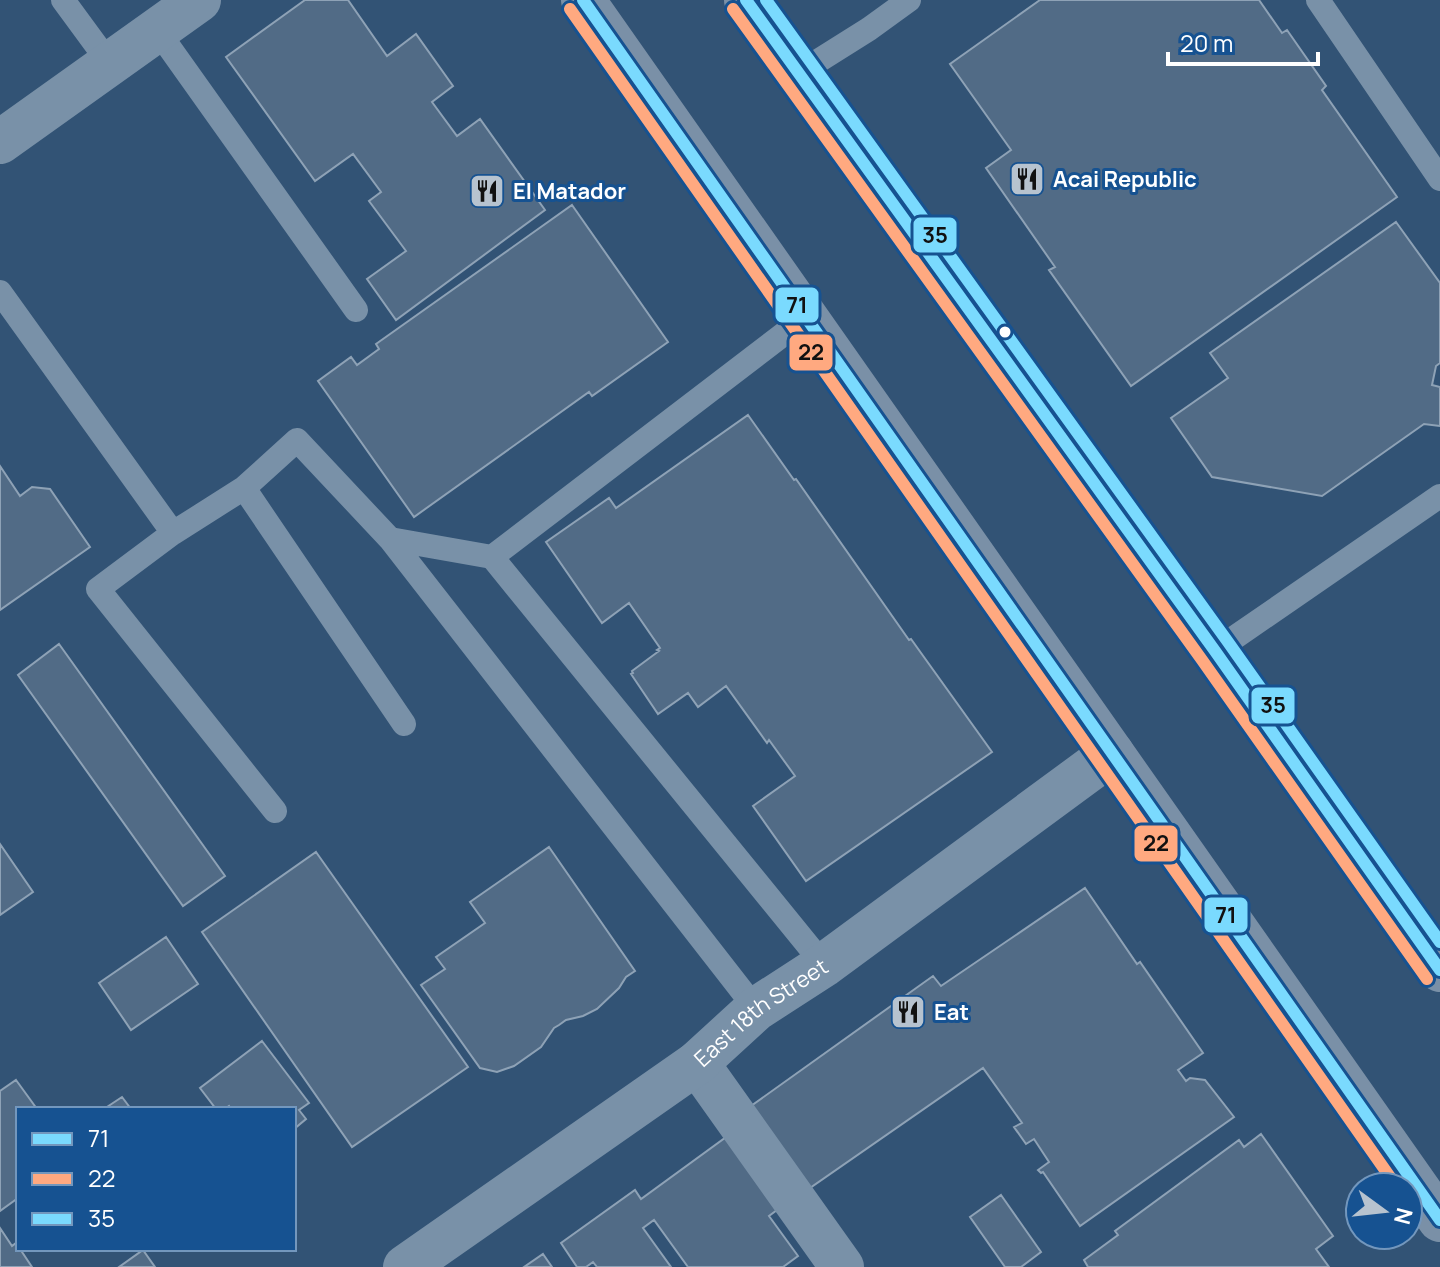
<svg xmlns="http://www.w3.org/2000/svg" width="1440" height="1267" viewBox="0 0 1440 1267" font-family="Manrope,sans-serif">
<rect width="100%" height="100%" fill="#325375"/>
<!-- building -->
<path fill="#516b86" stroke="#8ea2b6" stroke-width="2" d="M 305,0 L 348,0 L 387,56 L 416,34 L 453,86 L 432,102 L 457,136 L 480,119 L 545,210 L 396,320 L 367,279 L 406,251 L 369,201 L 381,192 L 353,154 L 315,181 L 226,57 Z
M 1040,0 L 1259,0 L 1282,33 L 1287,30 L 1326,86 L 1322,90 L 1397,197 L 1131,386 L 1049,270 L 1055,267 L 986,168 L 1011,150 L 950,64 Z
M 572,205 L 668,342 L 592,396 L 589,392 L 414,517 L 318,381 L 351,357 L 357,365 L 379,349 L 376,344 Z
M 1396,222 L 1440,283 L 1440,363 L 1436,366 L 1432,385 L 1440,387 L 1440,426 L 1424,424 L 1322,496 L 1212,477 L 1171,418 L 1228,378 L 1210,353 Z
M 748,415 L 794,480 L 796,479 L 909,640 L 911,639 L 992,752 L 806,881 L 753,806 L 795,776 L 769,740 L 767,743 L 726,686 L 698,707 L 688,693 L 658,714 L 631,674 L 633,673 L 632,671 L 659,651 L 657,650 L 660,648 L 629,603 L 602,623 L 546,542 L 609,498 L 616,508 Z
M 0,466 L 20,496 L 32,487 L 50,489 L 90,547 L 0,610 Z
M 59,644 L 225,876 L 183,906 L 18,675 Z
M 0,844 L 33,892 L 0,915 Z
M 549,847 L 635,971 L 626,977 L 619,988 L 597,1009 L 583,1016 L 566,1020 L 559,1025 L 554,1028 L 541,1047 L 514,1066 L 497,1072 L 480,1068 L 421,985 L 445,969 L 436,957 L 485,923 L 470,902 Z
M 316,852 L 468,1067 L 352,1147 L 202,932 Z
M 1085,888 L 1137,964 L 1140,962 L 1203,1053 L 1178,1070 L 1186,1081 L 1190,1078 L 1205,1080 L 1234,1117 L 1080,1226 L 1043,1172 L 1041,1173 L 1038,1170 L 1049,1162 L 1034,1139 L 1026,1144 L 1014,1127 L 1022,1123 L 983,1068 L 807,1190 L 751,1106 L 933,976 L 941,986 Z
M 166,937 L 198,984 L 131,1030 L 99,983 Z
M 262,1041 L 309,1103 L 299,1110 L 306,1119 L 294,1129 L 294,1109 L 231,1109 L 229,1106 L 225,1109 L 216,1109 L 200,1088 Z
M 16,1080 L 37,1109 L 18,1109 L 18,1198 L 0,1211 L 0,1091 Z
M 122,1097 L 131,1109 L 104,1109 Z
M 1261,1134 L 1333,1236 L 1316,1249 L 1329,1267 L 1088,1267 L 1084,1260 L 1118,1235 L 1115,1231 L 1239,1140 L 1244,1147 Z
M 729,1135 L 781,1207 L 769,1216 L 798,1256 L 783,1267 L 688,1267 L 654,1220 L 643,1228 L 671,1267 L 597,1267 L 593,1262 L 586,1267 L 577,1267 L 561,1243 L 635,1190 L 641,1199 Z
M 1001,1195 L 1041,1252 L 1021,1267 L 1005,1267 L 970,1217 Z
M 0,1228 L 12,1246 L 16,1243 L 18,1249 L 20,1249 L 32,1267 L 0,1267 Z
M 143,1250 L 155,1267 L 119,1267 Z
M 543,1254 L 552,1267 L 524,1267 Z"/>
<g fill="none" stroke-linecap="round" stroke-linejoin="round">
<!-- service -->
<path stroke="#7991a8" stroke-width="24" d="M 63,0 L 110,64
M 1318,0 L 1440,179
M 157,30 L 356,310
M 799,73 L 869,29 L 909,0
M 0,292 L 173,533 L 244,488 L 404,724
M 244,488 L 297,440 L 390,539 L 492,557 L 824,965
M 173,533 L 98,589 L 275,811
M 390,539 L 756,1009
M 492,557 L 806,317
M 1215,651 L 1440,496"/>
<!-- minor -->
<g stroke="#7991a8" stroke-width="44">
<path d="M 0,142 L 199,0"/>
<path d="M 697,1063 L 842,1267"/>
<path id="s1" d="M 405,1267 L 697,1063 L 756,1009 L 824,965 L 1112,753"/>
</g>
<!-- trunk -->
<path stroke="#7a90a7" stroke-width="44" d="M 583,0 L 1440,1220
M 746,0 L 1215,651 L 1440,970"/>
<!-- bus-1 casing -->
<g stroke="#165291" stroke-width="18">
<path id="bus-1" d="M 583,0 L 1440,1220
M 746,0 L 1215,651 L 1440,970"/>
</g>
<!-- bus-2 casing -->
<g stroke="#165291" stroke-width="18">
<path id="bus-2" d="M 570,9 L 1397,1187
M 733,9 L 1202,660 L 1427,979"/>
</g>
<!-- bus-3 casing -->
<g stroke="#165291" stroke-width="18">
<path id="bus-3" d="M 766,0 L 1228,642 L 1440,942"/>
</g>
<!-- bus-1 -->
<use href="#bus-1" stroke="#7adafe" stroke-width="12"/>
<!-- bus-2 -->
<use href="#bus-2" stroke="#ffa980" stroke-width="12"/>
<!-- bus-3 -->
<use href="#bus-3" stroke="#7adafe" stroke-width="12"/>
</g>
<!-- icons -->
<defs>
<g id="restaurant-square" transform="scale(1.8)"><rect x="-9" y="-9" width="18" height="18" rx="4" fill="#b7c3cf" stroke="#165291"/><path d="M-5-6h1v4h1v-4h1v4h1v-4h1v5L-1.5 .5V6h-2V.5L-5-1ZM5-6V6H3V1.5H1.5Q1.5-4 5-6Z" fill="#111"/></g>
</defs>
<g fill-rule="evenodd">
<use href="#restaurant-square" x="1027" y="179"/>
<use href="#restaurant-square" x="487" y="191"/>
<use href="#restaurant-square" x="908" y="1012"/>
</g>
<!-- markers -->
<circle fill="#fff" stroke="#165291" stroke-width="3" cx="1005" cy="332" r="7"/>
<g text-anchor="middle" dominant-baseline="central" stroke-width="6" stroke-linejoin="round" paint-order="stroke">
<!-- poi labels -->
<g font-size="22" font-weight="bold" fill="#fff" stroke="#165291" text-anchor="start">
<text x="1053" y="179">Acai Republic</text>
<text x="513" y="191">El Matador</text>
<text x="934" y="1012">Eat</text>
</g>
<!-- street labels -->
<g font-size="22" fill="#fff" stroke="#165291">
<text stroke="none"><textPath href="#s1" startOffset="438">East 18th Street</textPath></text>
</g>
</g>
<g stroke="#165291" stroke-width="3">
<rect x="912" y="216" width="46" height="38" rx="8" fill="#7adafe"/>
<rect x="774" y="286" width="46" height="38" rx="8" fill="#7adafe"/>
<rect x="788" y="333" width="46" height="39" rx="8" fill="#ffa980"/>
<rect x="1250" y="686" width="46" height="39" rx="8" fill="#7adafe"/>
<rect x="1133" y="824" width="46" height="39" rx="8" fill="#ffa980"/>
<rect x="1203" y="896" width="46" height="38" rx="8" fill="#7adafe"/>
</g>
<g font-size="22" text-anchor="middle" font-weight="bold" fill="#111">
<text x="935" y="243">35</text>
<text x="797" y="313">71</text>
<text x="811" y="360">22</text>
<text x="1273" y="713">35</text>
<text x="1156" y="851">22</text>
<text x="1226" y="923">71</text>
</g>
<!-- legend -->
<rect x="16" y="1107" width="280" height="144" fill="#165291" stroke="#7397bd" stroke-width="2"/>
<rect x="32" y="1133" width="40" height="12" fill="#7adafe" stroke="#7397bd" stroke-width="2"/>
<text x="88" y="1147" font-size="24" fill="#ffffff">71</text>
<rect x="32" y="1173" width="40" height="12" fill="#ffa980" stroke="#7397bd" stroke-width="2"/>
<text x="88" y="1187" font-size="24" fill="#ffffff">22</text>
<rect x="32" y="1213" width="40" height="12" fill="#7adafe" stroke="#7397bd" stroke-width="2"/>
<text x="88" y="1227" font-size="24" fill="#ffffff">35</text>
<!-- north arrow -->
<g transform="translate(1384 1211) rotate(105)"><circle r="38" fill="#165291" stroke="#7397bd" stroke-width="2"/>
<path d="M0-6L14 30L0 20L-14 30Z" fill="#b7c3cf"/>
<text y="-12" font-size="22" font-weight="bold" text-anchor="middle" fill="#ffffff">N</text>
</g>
<!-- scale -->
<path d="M1168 52v12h150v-12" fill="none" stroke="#ffffff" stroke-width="4"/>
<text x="1180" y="52" font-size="24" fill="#ffffff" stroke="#165291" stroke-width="6" paint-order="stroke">20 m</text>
</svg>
